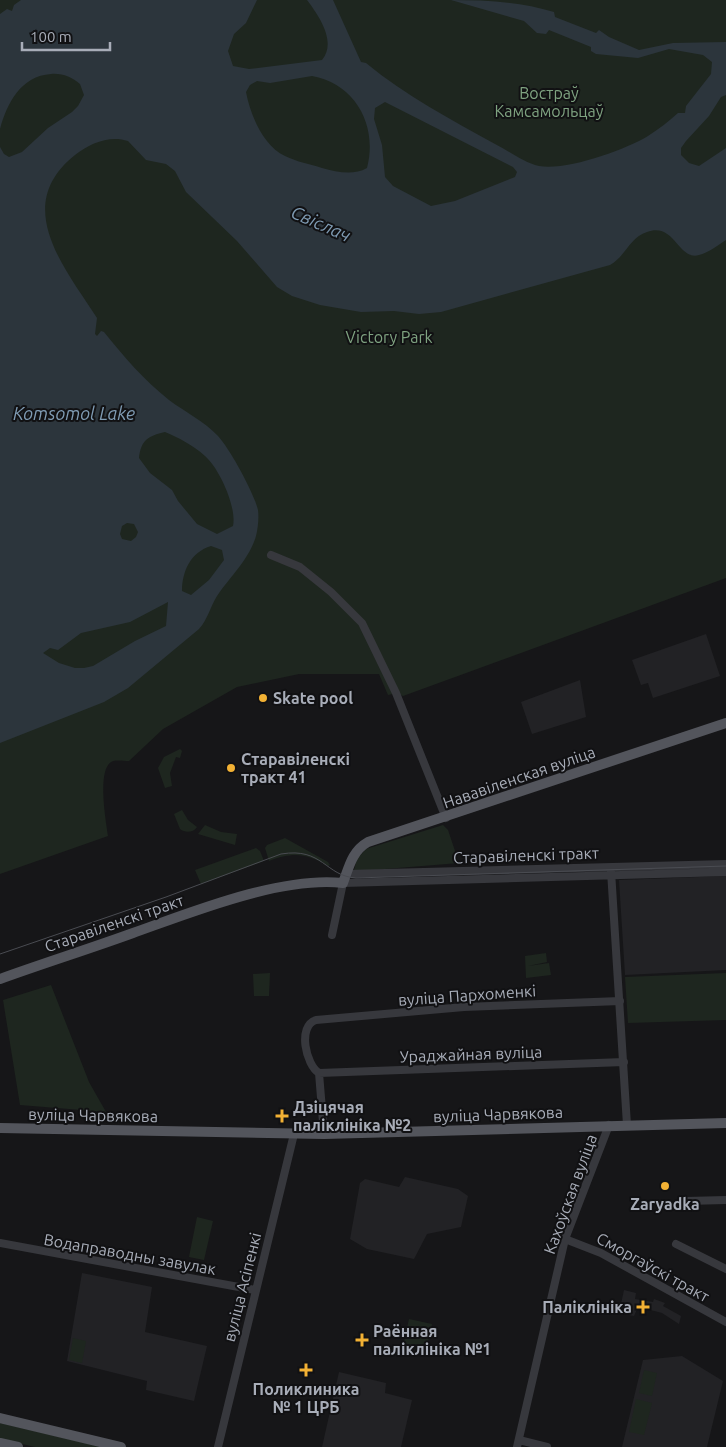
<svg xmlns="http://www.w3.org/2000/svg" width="726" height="1447" viewBox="0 0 726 1447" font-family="Ubuntu,sans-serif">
<rect width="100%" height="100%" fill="#161618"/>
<!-- built -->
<path fill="#222225" d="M 706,634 L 720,676 L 653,698 L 648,683 L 641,685 L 632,660 Z
M 580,680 L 586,717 L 532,734 L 521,702 Z
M 726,876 L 726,970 L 625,975 L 619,880 Z
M 405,1177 L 458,1189 L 468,1196 L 461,1227 L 427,1234 L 414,1259 L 367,1249 L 350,1239 L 360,1183 L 365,1179 L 399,1187 Z
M 82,1273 L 152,1287 L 145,1332 L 207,1346 L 194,1401 L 146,1390 L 147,1381 L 67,1361 Z
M 624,1290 L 636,1293 L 635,1299 L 653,1302 L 654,1299 L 665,1303 L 663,1306 L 681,1316 L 679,1324 L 662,1313 L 643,1308 L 638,1307 L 634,1316 L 619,1313 Z
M 682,1356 L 723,1381 L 707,1447 L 622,1447 L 643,1360 Z
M 339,1372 L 386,1383 L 385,1393 L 412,1400 L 401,1447 L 322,1447 Z"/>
<!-- green -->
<path fill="#1e261f" d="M 0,0 L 726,0 L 726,578 L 403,696 L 397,693 L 388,695 L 379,674 L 299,674 L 237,687 L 163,729 L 129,761 C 124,761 118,760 113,761 C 96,767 106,821 108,836 L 0,874 Z
M 180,749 L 182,751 L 180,758 L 176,757 L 170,773 L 172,786 L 165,788 L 158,768 L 164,757 Z
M 182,810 L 188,820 L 197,827 C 193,833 185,833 180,829 L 174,814 Z
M 205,825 L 221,832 L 237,834 L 235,845 L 198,834 Z
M 443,825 L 448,830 L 459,863 L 361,871 L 354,870 L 357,859 L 366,849 Z
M 285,838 L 328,862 L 330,865 L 328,866 C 306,853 293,852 269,861 L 265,848 L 267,845 Z
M 256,848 L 260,851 L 264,861 L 201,884 L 195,870 Z
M 546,953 L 547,962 L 528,966 L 549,963 L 551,975 L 526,978 L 525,956 Z
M 270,973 L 269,996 L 254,996 L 253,974 Z
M 726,973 L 726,1020 L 628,1023 L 625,977 Z
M 51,985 L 89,1082 L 106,1112 L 20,1105 L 3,1000 Z
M 197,1217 L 213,1221 L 204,1260 L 189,1257 Z
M 409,1319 L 432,1324 L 426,1351 L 403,1346 Z
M 73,1338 L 86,1341 L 82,1363 L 69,1360 Z
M 644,1370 L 657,1373 L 652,1396 L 639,1393 Z
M 636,1399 L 652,1403 L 644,1435 L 629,1432 Z
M 0,1423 L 102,1447 L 35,1447 L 0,1439 Z"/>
<!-- water -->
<path fill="#2c353c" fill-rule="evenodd" d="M 21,0 L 257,0 L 246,23 L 234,34 L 228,51 L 233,66 L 249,69 L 322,60 C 337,42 319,16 307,0 L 333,0 L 361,62 L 366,63 C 406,96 450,119 495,144 C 509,151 524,163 539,166 C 566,171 625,150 648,136 C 659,129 669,121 678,113 L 685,113 L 686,106 L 711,74 L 712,62 L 703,55 L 669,49 L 638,58 L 596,54 L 591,51 L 591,47 L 549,30 L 546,34 L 537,33 L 524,21 L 451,0 C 486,0 521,2 554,12 L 555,17 L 596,33 L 599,30 L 609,37 L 639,50 L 673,43 L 726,42 L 726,95 L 721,97 L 709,116 L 686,141 L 681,148 L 681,155 L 689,163 L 699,166 L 726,148 L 726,240 C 718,245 708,253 699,255 C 678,261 675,222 647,232 C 630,237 625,257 610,265 L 441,312 L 419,314 L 394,311 L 361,312 L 320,305 L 292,296 L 277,287 L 237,241 L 186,192 L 175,171 L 166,164 L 146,160 L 128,141 C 110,135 90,143 75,155 C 11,206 65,268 97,318 L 95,334 L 97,336 L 101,331 L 104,332 C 124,357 144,380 169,400 C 185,412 204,421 218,436 C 230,449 254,493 258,510 C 259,518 258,528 256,536 C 250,558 230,577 217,596 C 210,607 208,619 199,629 L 128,688 L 104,702 L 0,743 L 0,147 L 4,154 L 9,157 L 22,152 L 48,128 L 72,112 L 78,106 L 84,95 L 80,84 C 72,77 62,73 51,74 C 21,76 7,103 0,129 L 0,14 L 7,9 L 12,11 L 14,5 ZM 312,76 C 356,84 378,126 367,168 C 353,176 337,172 322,168 C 310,164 297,162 285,156 C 263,146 250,114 246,92 L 250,85 L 257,81 L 270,83 ZM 385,102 L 513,167 L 517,172 L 515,177 L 455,201 L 431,206 L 393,186 L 385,177 L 382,145 L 374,119 L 375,108 ZM 165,432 C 179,438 193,445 205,456 C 219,468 237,507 233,526 L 217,534 L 197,524 L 178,501 L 172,490 L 150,473 L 139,458 C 141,440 148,436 165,432 ZM 127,523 L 134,524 L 138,532 L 136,537 L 131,541 L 122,539 L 120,534 L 122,526 ZM 211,546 L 222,550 L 224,560 L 209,580 L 191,595 L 182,591 C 182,571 191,552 211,546 ZM 168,602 L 166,626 L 135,641 L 93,666 L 84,668 L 75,668 L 59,663 L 43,653 L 50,648 L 58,650 L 81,633 L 130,622 Z"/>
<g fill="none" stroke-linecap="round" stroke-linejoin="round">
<!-- minor -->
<path stroke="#37383d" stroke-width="8" d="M 271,555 L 300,567 L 331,592 L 362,623 L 396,693 L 446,818
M 611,871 L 627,1125
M 347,874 L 726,864
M 332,935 L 343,883 L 726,872
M 319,1073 C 306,1065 297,1026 316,1020 L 464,1007 L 620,1001
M 319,1073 L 624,1062
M 319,1073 L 324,1134
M 686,1201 L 726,1200
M 565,1239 L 601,1253 L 726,1322
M 0,1243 L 255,1290
M 676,1244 L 726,1269
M 519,1440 L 547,1447
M 218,1447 L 294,1134
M 517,1447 L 565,1239 L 609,1125"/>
<!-- major -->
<path stroke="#53555c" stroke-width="10" d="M 0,979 C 44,963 89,949 133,933 C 192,912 281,876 343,883 C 349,867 352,851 368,842 L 726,723
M 0,1128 L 324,1134 L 726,1123
M 0,1418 L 121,1447
M 0,1443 L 18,1447"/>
<!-- tram -->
<path stroke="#4a4c52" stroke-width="1" d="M 0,954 L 166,897 L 281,854 C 323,847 325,876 356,878 L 726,866"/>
</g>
<!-- markers -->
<g fill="#f2b134" stroke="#111113" stroke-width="2">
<circle cx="263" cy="698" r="5"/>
<circle cx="231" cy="768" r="5"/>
<path d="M279.5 1108.5h5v5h5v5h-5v5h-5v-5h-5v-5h5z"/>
<circle cx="665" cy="1186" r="5"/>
<path d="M640.5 1299.5h5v5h5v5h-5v5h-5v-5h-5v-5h5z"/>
<path d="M359.5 1332.5h5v5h5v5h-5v5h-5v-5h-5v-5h5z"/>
<path d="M303.5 1362.5h5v5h5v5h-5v5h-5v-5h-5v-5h5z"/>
</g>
<g text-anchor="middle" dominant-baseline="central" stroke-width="4" stroke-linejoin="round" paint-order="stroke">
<!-- park labels -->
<g font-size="16" fill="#7fa381" stroke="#111113">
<text x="549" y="93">Востраў<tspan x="549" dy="18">Камсамольцаў</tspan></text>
<text x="389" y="337">Victory Park</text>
</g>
<!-- poi labels -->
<g font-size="16" font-weight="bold" fill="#a8adb8" stroke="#111113" text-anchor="start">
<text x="273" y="698">Skate pool</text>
<text x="241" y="759">Старавіленскі<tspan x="241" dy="18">тракт 41</tspan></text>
<text x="293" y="1107">Дзіцячая<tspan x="293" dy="18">паліклініка №2</tspan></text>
<text x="665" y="1204" text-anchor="middle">Zaryadka</text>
<text x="632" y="1307" text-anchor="end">Паліклініка</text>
<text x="373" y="1331">Раённая<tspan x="373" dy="18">паліклініка №1</tspan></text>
<text x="306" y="1389" text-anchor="middle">Поликлиника<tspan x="306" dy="18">№ 1 ЦРБ</tspan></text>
</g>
<!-- street labels -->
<g font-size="16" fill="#a8adb8" stroke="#111113">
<text transform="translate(519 777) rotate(-19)">Нававіленская вуліца</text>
<text transform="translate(526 855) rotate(-2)">Старавіленскі тракт</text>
<text transform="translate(114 923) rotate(-19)">Старавіленскі тракт</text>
<text transform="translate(467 995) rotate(-4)">вуліца Пархоменкі</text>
<text transform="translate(471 1054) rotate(-2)">Ураджайная вуліца</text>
<text transform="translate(498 1114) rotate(-2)">вуліца Чарвякова</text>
<text transform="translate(93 1115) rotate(1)">вуліца Чарвякова</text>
<text transform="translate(570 1194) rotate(-70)">Кахоўская вуліца</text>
<text transform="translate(130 1254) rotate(10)">Водаправодны завулак</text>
<text transform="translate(653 1267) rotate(29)">Сморгаўскі тракт</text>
<text transform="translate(242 1287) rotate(-76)">вуліца Асіпенкі</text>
</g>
<!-- water labels -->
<g font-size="18" font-style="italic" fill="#7f9bb3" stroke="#111113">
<text transform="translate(321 223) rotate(24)">Свіслач</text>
<text x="74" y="413">Komsomol Lake</text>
</g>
</g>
<!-- scale -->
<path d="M22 42v8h88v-8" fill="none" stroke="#a8adb8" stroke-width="2.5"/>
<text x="30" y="42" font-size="15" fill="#a8adb8" stroke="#111113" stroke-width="4" paint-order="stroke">100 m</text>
</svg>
